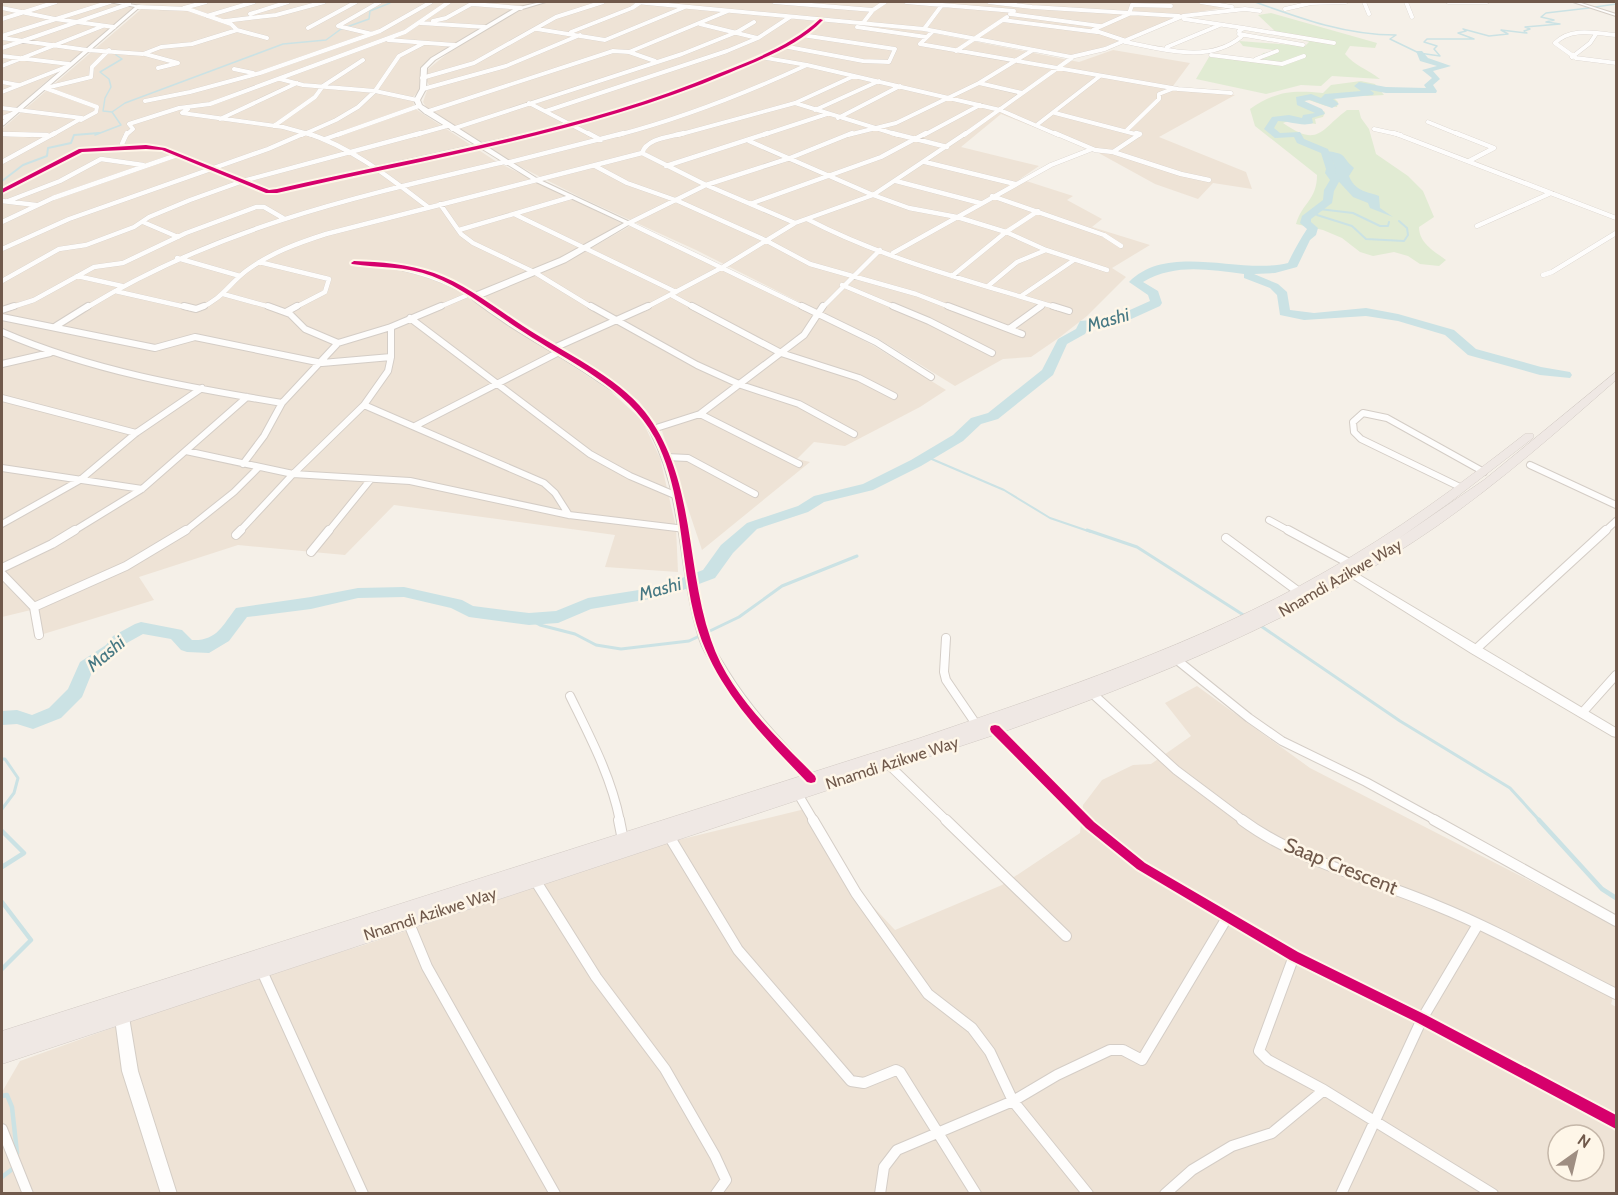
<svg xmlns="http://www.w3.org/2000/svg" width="1618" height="1195" viewBox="0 0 1618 1195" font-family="Cabin,sans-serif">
<rect width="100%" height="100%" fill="#f5f0e8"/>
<!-- residential -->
<path fill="#eee3d6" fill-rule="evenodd" d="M 2,2 L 103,2 L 136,7 L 42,85 L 2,123 Z
M 121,2 L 537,2 L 513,9 L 426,62 L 421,68 L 421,89 L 413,97 L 414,108 L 497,162 L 621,223 L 594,241 L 560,259 L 467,297 L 609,390 L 642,420 L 660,458 L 676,527 L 678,572 L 605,567 L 615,535 L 394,505 L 345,555 L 238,545 L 139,577 L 154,600 L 37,636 L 31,610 L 2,617 L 2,129 L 146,5 Z
M 548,2 L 622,2 L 922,31 L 1079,62 L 1113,50 L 1190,63 L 1173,86 L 1235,95 L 1159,137 L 1246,172 L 1252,189 L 1213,183 L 1198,199 L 1155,184 L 1095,151 L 1001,114 L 961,147 L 1039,166 L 1020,179 L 1073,196 L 1067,200 L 1102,219 L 1092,227 L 1150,245 L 1112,268 L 1126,277 L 1087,316 L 1060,337 L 1031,357 L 1003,359 L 955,386 L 877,338 L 811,308 L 696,250 L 584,199 L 507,160 L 430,113 L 423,102 L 429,85 L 425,78 L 427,70 L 453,49 L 520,10 Z
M 642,2 L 1201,2 L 1229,7 L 1185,14 L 1094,51 L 1071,57 L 929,29 Z
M 630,226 L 816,315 L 874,346 L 946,390 L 920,407 L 845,446 L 814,442 L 797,459 L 810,462 L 702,550 L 662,431 L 638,400 L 565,349 L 486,300 L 486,294 L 544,272 L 586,251 Z
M 1197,686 L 1310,768 L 1616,925 L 1616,988 L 1611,1004 L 1616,1007 L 1616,1193 L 2,1194 L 2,1092 L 20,1061 L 254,977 L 361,946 L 666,843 L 805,809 L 863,896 L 895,930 L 1002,885 L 1080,833 L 1083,805 L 1102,780 L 1133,765 L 1151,764 L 1191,736 L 1165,703 ZM 1558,1135 L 1594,1135 L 1594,1171 L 1558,1171 Z"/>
<!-- green -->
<path fill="#e1ebd3" d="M 1271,13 L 1377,43 L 1375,48 L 1350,46 L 1345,54 C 1355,66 1367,69 1380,79 L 1332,76 L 1321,86 L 1301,85 L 1266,94 L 1196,79 L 1209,57 L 1258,61 L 1263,53 L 1281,51 L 1243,46 L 1239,41 L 1305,46 L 1309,42 L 1276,32 L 1258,15 Z
M 1361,81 L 1375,84 L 1384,95 L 1367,96 L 1353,94 L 1334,98 L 1338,102 L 1337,107 L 1326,106 L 1306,99 L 1305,102 L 1325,112 L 1323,117 L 1315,119 L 1316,124 L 1291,120 L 1283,123 C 1319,148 1320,130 1347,110 L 1359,110 L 1361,118 L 1369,129 L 1376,154 L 1408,176 L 1423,191 L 1434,217 L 1419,227 C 1419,243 1434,251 1446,260 L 1439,266 L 1420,264 L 1408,256 L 1394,252 L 1373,256 L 1360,252 L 1342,238 L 1323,230 L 1296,224 C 1302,203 1317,200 1317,175 L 1255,126 L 1250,109 C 1276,91 1292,90 1323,93 L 1331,85 Z"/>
<!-- water -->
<path fill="#cbe2e4" d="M 1326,151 C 1349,154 1340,156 1354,168 L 1349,176 C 1355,191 1365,191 1379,196 L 1380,208 L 1393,217 L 1370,208 L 1368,203 L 1353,197 L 1331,173 L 1334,164 Z"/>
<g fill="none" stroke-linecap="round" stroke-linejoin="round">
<!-- stream-far3 -->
<path stroke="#cbe2e4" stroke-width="1.5" d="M 1255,2 C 1302,19 1346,35 1396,35 L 1390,39 L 1419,53 L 1440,56 L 1434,49 L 1437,46 L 1424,42 L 1427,39 L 1474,39 L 1458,33 L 1466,31 L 1463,29 L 1489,36 L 1508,34 L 1501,30 L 1527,33 L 1524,31 L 1530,29 L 1525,27 L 1560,24 L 1546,22 L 1554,20 L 1541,17 L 1546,13 L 1589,8
M 1595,7 L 1616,4
M 112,112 L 103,111 L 105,98 L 111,87 L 109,79 L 100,72 L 122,59 L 116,55
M 95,135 L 121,125 L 112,112 L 125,103 L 283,44 L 326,40 L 341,29 L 369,19 L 370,11 L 390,3 L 388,2"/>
<!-- stream-far2 -->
<path stroke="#cbe2e4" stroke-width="2" d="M 2,181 L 23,165 L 47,156 L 48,148 L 71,143 L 74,135 L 99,133
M 1319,209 L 1353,213 L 1380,226 L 1388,226 L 1389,222
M 1317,215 L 1352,226 L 1366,239 L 1404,241 L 1408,235 L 1407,228 L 1399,221
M 927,457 L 1004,490 L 1050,518 L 1091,532"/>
<!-- stream-far1 -->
<path stroke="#cbe2e4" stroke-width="3" d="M 1087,530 L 1137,547 L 1245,616
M 529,619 L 540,625 L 575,634 L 596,645 L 621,649 L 689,641 L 739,617 L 782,586 L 857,556
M 1258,624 L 1400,721 L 1510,788 L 1540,821
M 2,759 L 5,759 L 18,778 L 14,793 L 2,809"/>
<!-- stream -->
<path stroke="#cbe2e4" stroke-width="4.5" d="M 1539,820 L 1602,889 L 1616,898
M 2,831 L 24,853 L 2,867
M 2,902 L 31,940 L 2,969
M 2,1096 L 7,1095 L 12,1107 L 17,1153
M 2,1177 L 15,1167"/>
<!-- river -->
<path fill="#cbe2e4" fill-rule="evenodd" d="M 1416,51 L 1422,51 L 1428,58 L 1451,66 L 1433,71 L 1440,79 L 1433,85 L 1437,91 L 1436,93 L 1386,93 L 1370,90 L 1374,93 L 1373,95 L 1333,99 L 1339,104 L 1332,108 L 1310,100 L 1304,101 L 1322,109 L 1325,114 L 1312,118 L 1313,123 C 1303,127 1289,121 1278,121 L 1274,128 L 1280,133 L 1300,132 L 1304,139 L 1328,149 L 1336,169 L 1335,173 L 1340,180 L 1334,191 L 1332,203 L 1311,219 L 1311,222 L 1318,228 L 1316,235 L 1310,240 L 1297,267 L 1275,273 L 1254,274 L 1278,284 L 1287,292 L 1290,310 L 1314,313 L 1366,308 L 1398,314 L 1454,330 L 1476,349 L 1541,367 L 1570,372 L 1572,375 L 1570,378 L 1540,375 L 1468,355 L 1445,335 L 1398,321 L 1366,316 L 1304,320 L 1280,315 L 1277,295 L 1270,288 L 1244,278 L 1244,274 C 1208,270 1176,263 1143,282 L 1158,291 L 1162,303 L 1160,306 L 1118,325 L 1089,327 L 1085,334 L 1067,344 L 1053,375 L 998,419 L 981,424 L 963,441 L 921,466 L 873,490 L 824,502 L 808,512 L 757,529 L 733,553 L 715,578 L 667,596 L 591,609 L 558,623 L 529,625 L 469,617 L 451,608 L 404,597 L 358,598 L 311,609 L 247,617 L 229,641 L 209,653 L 187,652 L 181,650 L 171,639 L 143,634 L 125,644 L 118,653 L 93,670 L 82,697 L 61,718 L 33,729 L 17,724 L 2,725 L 2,711 L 17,710 L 32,715 L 49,708 L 68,689 L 80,662 L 106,645 L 113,636 L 135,624 L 141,622 L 182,630 L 192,640 C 217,641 222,626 236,608 L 311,597 L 358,588 L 404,587 L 462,600 L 473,606 L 529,613 L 556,611 L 588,598 L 658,587 L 703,570 L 721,545 L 747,523 L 798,506 L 814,496 L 863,484 L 911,460 L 953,435 L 971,418 L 988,413 L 1042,370 L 1058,339 L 1076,329 L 1080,321 L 1112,318 L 1150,301 L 1148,295 L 1129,282 C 1168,242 1240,275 1288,263 C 1294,250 1300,240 1307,229 L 1300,223 L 1302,216 L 1323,200 L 1324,190 L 1330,180 L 1325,173 L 1326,169 L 1321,153 L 1297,143 L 1294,137 L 1275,138 L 1264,129 L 1272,117 L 1289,115 L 1302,118 L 1303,115 L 1315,113 L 1297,105 L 1296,97 L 1311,94 L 1321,98 L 1325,94 L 1361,91 L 1354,86 L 1359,82 L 1386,87 L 1426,88 L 1424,85 L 1432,78 L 1422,70 L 1437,66 L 1420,61 Z"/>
<!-- street-far4 casing -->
<g stroke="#d4cdc6" stroke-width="4.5">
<path id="street-far4" d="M 636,2 L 924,29 L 1071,57 L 1105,49 L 1183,16 L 1245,9 L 1260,11
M 774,2 L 873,10
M 906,2 L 1014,11
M 989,2 L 1032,7 L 1179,16
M 1201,2 L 1232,7
M 1364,2 L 1369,14
M 1406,2 L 1412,17
M 1448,2 L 1487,2
M 472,4 L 521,8
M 138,7 L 188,9 L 231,24 L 237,30 L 267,38
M 2,8 L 55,19 L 114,27
M 184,8 L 206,2
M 1285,9 L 1311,3 L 1346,2
M 250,14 L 288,2
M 1010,14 L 1100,26
M 207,16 L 254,2
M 2,19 L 56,2
M 1003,20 L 1097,32
M 225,21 L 276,15 L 324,2
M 433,21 L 446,18 L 475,2
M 420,23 L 485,27
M 863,23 L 873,10 L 885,2
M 700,24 L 757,38
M 857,27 L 926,37
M 308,28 L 356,2
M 1244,28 L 1334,43
M 537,29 L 605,40 L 685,7
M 924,29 L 942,5
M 933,31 L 920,44 L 1178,89 L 1231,93
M 571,32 L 632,8 L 641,2
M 372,34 L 338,26 L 380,2
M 1239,34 L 1303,45
M 1616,35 C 1595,33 1571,27 1555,43 L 1576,58 L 1616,63
M 2,36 L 110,2
M 2,38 L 87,50 L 143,54 L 161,47 L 192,44 L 237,30
M 388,40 L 455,45
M 1126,41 L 1093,30 L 1129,14 L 1132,5 L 1171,6
M 1125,42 C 1163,49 1208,64 1241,37 L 1239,31 L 1244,28 L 1184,19
M 783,46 L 863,61 L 889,62 L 895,49 L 802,35
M 1167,47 L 1220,25
M 2,48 L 129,4
M 956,51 L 1007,17
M 629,52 L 728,11
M 145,54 L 178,63 L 158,68
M 1211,55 L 1282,64 L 1304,56
M 2,56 L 69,64
M 761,57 L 807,65 L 1000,110 L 1058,135
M 1572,57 L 1590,43 L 1596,34
M 1256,59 L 1277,51
M 2,66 L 103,26
M 234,69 L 253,73
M 422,78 L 474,63 L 556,17 L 603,2
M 280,79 L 303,85 L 375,91 L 417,100
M 2,82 L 18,85
M 979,83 L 1022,93
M 45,88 L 97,107 L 96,112 L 81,120
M 46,88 L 91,77 L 92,67 L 109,50
M 423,89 L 506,66 L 580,35
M 2,92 L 66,67
M 145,101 L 190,92 L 260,73 L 380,31 L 431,2
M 529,103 L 591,135
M 795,103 L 898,135
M 2,108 L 82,118 L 52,135
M 188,109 L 182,113 L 283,127 L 312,135
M 815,110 L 879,81
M 546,111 L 727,51 L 758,38 L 790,17
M 426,112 L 613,51 L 629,52 L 655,61
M 1055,113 L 1139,135
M 2,118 L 14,113
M 838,118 L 900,86
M 220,119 L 297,83
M 1428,122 L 1460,135
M 1038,124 L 1100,76
M 274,126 L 315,97 L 323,86 L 363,60
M 452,129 L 682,54 L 737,32 L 754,22
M 1374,129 L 1401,135
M 1127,130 L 1159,99 L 1159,94 L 1172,89
M 2,134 L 30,135
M 126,135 L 133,129 L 129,124 L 179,108 L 210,104 L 405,32 L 449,2
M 302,135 L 336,120 L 358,107 L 375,91 L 399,56 L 424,43
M 337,135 L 419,106
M 415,135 L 447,126
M 530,135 C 599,117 667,97 733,70 C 764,57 796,43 821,20
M 618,135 C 683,118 746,93 807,65
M 678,135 L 795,103 L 854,76
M 763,135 L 827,114
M 848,135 L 896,123 L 979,83 L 1033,50
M 924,135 L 980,105
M 964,135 L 1073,57"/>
</g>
<!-- street-far3 casing -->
<g stroke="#d4cdc6" stroke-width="5">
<path id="street-far3" d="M 307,133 C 353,148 390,178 428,207
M 588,133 L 601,140
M 892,133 L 947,147
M 1055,133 L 1095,150 L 1113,152 L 1181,174 L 1209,180
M 1394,133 L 1616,218
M 1456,133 L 1494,148 L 1469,161
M 2,134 L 47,135
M 325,139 L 342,133
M 749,141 L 873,195 L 909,208 L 957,217 L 1006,232 L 1046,250 L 1107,270
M 126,148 L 122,144 L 127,133
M 1113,152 L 1140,134 L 1136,133
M 642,153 C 647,138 670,137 684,133
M 2,162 L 55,133
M 925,162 L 1015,184
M 506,163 L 624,133
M 595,166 L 627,183 L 678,201 L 765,240 L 810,264 L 916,294 L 952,308
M 666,166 L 768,133
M 896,181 L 980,203
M 2,191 L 81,150 L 146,147 L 163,149 L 268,192 L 536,133
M 992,196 L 1104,235 L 1121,246
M 2,201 L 36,205
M 8,201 L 60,181 L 101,159 L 143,165
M 440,204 L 461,234 L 473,243 L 534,272 L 593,308
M 750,204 L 881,157 L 926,133
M 514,214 L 676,292
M 807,219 C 886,260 974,282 1058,308
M 2,222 L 53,198 L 177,155
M 143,222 L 178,237
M 629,223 L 706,185 L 790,158 L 852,133
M 629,223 L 805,308
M 1477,226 L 1551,193
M 459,230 L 571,197
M 2,249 L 69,219 L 268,149 L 305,133
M 893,253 L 1051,165 L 1092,149
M 177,258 L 240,276
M 259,262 L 329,279 L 325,292 L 294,308
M 354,263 C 397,265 433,273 471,295
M 1543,275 L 1552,272 L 1616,233
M 77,276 L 122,286
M 952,276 L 1006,232 L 1038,211
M 2,281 L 59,249 L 86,245 L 134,227 L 149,217 L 190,200 L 243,181 L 421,133
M 842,285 L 897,308
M 988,286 L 1017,262 L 1046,250
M 115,291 L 190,308
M 223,294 L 274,308
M 671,295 L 695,308
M 1021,296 L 1074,260
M 9,308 L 34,300 L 94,267 L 123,263 L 186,233 L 256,207 L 264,207 L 283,218
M 86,308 C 219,227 355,197 504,162
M 200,308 C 221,300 229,284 246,271 C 270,253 298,243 326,234 L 642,153 L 706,185 L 795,223
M 437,308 L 470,294
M 645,308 L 723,267 L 795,223 L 873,195 L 966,133
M 822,308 L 880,250
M 1039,308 L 1044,304"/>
</g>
<!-- street-far2 casing -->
<g stroke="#d4cdc6" stroke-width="8">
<path id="street-far2" d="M 184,306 L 196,309 L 204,306
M 268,306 L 290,314 L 305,329 L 338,343
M 591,306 L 697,365 L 741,385 L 799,404 L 854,434
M 692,306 L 781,353 L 859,378 L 894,396
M 802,306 L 876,342 L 931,377
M 893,306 L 929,321 L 992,353
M 948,306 L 1022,334
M 1053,306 L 1069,311
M 2,310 L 14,306
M 286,312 L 297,306
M 2,317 L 155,348 L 195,337 L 322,363 L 391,357
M 410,318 L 590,454 L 630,476 L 677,496
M 56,326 L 88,306
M 1009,329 L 1041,306
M 2,332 C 92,371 186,387 282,403
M 554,348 L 648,306
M 2,364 L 50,353
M 2,398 L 136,433
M 364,405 L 544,483 L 555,493 L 569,515
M 700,414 L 799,464
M 415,426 L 559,352
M 653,429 L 700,414 L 804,335 L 823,306
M 186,451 L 293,474 L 410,481 L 569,515 L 685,529
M 666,457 L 688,458 L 755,494
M 243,464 L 264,436 L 282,403 L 338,343 L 391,327 L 441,306
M 1530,465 L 1616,505
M 2,468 L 142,489
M 1462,488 L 1361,439 L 1354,432 L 1353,422 L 1363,413 L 1387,418 L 1484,472
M 1269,520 L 1291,532
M 2,524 L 80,480 L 136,433 L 202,388
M 72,532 L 142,489 L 247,397
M 184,532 L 234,492 L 258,468
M 239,532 L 293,474 L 364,405 L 388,371 L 391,357 L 391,327
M 328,532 L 371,479
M 1604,532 L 1616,521"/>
</g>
<!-- street-far1 casing -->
<g stroke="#d4cdc6" stroke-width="10">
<path id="street-far1" d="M 1288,530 L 1349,563
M 236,535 L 241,530
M 1226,538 L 1299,592
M 311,552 L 329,530
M 2,568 L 52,544 L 75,530
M 2,574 L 34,607 L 39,635
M 34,607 L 126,566 L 186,530
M 946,638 L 944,672 L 946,680 L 976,724
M 1475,650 L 1606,530
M 1177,660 L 1249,718 L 1282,741 L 1366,782 L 1437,821
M 1094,695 L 1176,770 L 1244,821
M 570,696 C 590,737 611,776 620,821
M 1582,713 L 1616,675
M 995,729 L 1086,821
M 888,764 L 947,821
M 798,794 L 814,821"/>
</g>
<!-- street casing -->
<g stroke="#d4cdc6" stroke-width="12">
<path id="street" d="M 619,820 L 623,840
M 813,820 L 856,893 L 928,994 L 972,1028 L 990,1052 L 1013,1101 L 1088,1194
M 946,820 L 1066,936
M 1085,820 L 1141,866 L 1294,956 L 1422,1019 L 1616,1122
M 1242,820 C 1299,862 1371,878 1435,905 C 1497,930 1556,964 1616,994
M 1434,820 L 1616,921
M 669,836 L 738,950 L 851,1081 L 864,1083 L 896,1070 L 900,1072 L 976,1194
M 535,880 L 596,977 L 665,1069 L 715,1156 L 726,1180 L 716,1194
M 408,921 L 427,967 L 555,1194
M 1294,956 L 1259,1051 L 1268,1060 L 1324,1090 L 1493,1194
M 261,969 L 363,1194
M 2,1129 L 28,1194
M 880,1194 L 884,1167 L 897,1150 L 1013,1101 L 1057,1075 L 1110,1050 L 1123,1050 L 1142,1060 L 1228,916
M 1165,1194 L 1192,1170 L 1232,1146 L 1272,1133 L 1324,1090
M 1341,1194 L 1422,1019 L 1477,926"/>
</g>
<!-- secondary casing -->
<g stroke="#d4cdc5" stroke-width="2">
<path id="secondary" d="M 109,2 L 117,2 L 141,6 L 4,125 L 2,126 L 2,121 L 135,7 Z
M 541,2 L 546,2 L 519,10 L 435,60 L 427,68 L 426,89 L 420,100 L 422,105 L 538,179 L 632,223 L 566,262 L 480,298 C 514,323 551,344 587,366 C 608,380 632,393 647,414 C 697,481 683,569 712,644 C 716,653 723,662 728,671 C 752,710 784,743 815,776 L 817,779 L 815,782 L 811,784 L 807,782 C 774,748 742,714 718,673 C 712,663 704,653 700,641 C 676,568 685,485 642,418 C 630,401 610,389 593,378 C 565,359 536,343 508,325 C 496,316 482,308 471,298 L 477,292 L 560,258 L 624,223 L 534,181 L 424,113 L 417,107 L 414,100 L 420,89 L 421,68 L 431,58 L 515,8 Z
M 1573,2 L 1578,2 L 1616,14 L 1616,16 Z
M 1351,570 L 1616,728 L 1616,737 L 1612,736 L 1471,653 L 1347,575 L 1346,573 L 1347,571 Z
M 121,1004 L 126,1006 L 128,1011 L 138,1071 L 177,1194 L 161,1194 L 122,1071 L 114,1011 L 116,1006 Z"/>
</g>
<!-- highway casing -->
<g stroke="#d3cbc5" stroke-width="1">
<path id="highway" d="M 1616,372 L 1616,380 C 1558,431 1501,481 1437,526 C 1304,618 1152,679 1000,733 L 2,1064 L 2,1031 L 920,738 C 1054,692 1199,644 1323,573 C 1395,533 1461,484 1525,434 L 1533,434 L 1533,438 L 1449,503 L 1398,539 L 1484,480 Z"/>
</g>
<!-- street-far4 -->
<use href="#street-far4" stroke="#fefdfc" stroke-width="4"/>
<!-- street-far3 -->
<use href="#street-far3" stroke="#fefdfc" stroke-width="4.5"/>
<!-- street-far2 -->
<use href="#street-far2" stroke="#fefdfc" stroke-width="6"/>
<!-- street-far1 -->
<use href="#street-far1" stroke="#fefdfc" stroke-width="8"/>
<!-- street -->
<use href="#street" stroke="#fefdfc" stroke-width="10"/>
<!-- secondary -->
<use href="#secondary" fill="#fefdfc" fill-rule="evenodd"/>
<!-- highway -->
<use href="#highway" fill="#efe8e4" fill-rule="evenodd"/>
<!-- cycleway casing -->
<g stroke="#fef6e8" stroke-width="4">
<path id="cycleway" d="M 820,19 L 823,20 C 798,46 761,59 729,73 C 585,134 428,158 277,193 L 266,193 L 162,150 L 146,149 L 82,152 L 2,193 L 2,189 L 79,149 L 146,145 L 165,148 L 269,190 L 277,189 C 425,155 579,132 720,73 C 755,59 792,45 820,19 Z
M 354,261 C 381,262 408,264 434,273 C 465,284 496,308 523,326 C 561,351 618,377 645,412 C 696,478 685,565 711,640 C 729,694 776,736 815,776 L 816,779 L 815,782 L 811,783 L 807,782 C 760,733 710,683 694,615 C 680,557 683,492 655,438 C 627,386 568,362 522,331 C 494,313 463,288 432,276 C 406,266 379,268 352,264 L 351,263 Z
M 995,725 L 999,726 L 1094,822 L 1145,863 L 1298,952 L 1426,1015 L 1616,1115 L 1616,1129 L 1418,1023 L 1290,960 L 1137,869 L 1086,828 L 991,732 L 990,729 L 991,726 Z"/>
</g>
<!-- cycleway -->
<use href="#cycleway" fill="#d6006c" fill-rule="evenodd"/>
</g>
<g text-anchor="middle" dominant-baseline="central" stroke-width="5" stroke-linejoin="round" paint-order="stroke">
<!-- street labels -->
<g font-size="16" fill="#70594b" stroke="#fef6e8">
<text transform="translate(1340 578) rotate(-30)">Nnamdi Azikwe Way</text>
<text transform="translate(892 763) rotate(-18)">Nnamdi Azikwe Way</text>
<text transform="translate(430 914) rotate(-18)">Nnamdi Azikwe Way</text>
</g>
<!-- water labels -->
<g font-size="18" font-style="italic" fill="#467883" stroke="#fef6e8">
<text transform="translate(1108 320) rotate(-16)">Mashi</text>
<text transform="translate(660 589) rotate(-15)">Mashi</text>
<text transform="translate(106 654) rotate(-40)">Mashi</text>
</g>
<!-- near-street labels -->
<g font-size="20" fill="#70594b" stroke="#fef6e8">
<text transform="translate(1341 866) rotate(22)">Saap Crescent</text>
</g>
</g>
<!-- border -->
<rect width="1618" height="1195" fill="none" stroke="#70594b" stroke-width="6"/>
<!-- north arrow -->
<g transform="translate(1576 1153) rotate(34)"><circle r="28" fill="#fef6e8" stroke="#c5b7a9" stroke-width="1.5"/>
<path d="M0-4.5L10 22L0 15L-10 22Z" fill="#9f8e82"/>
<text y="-9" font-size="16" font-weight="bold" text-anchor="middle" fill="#70594b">N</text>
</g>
</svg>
